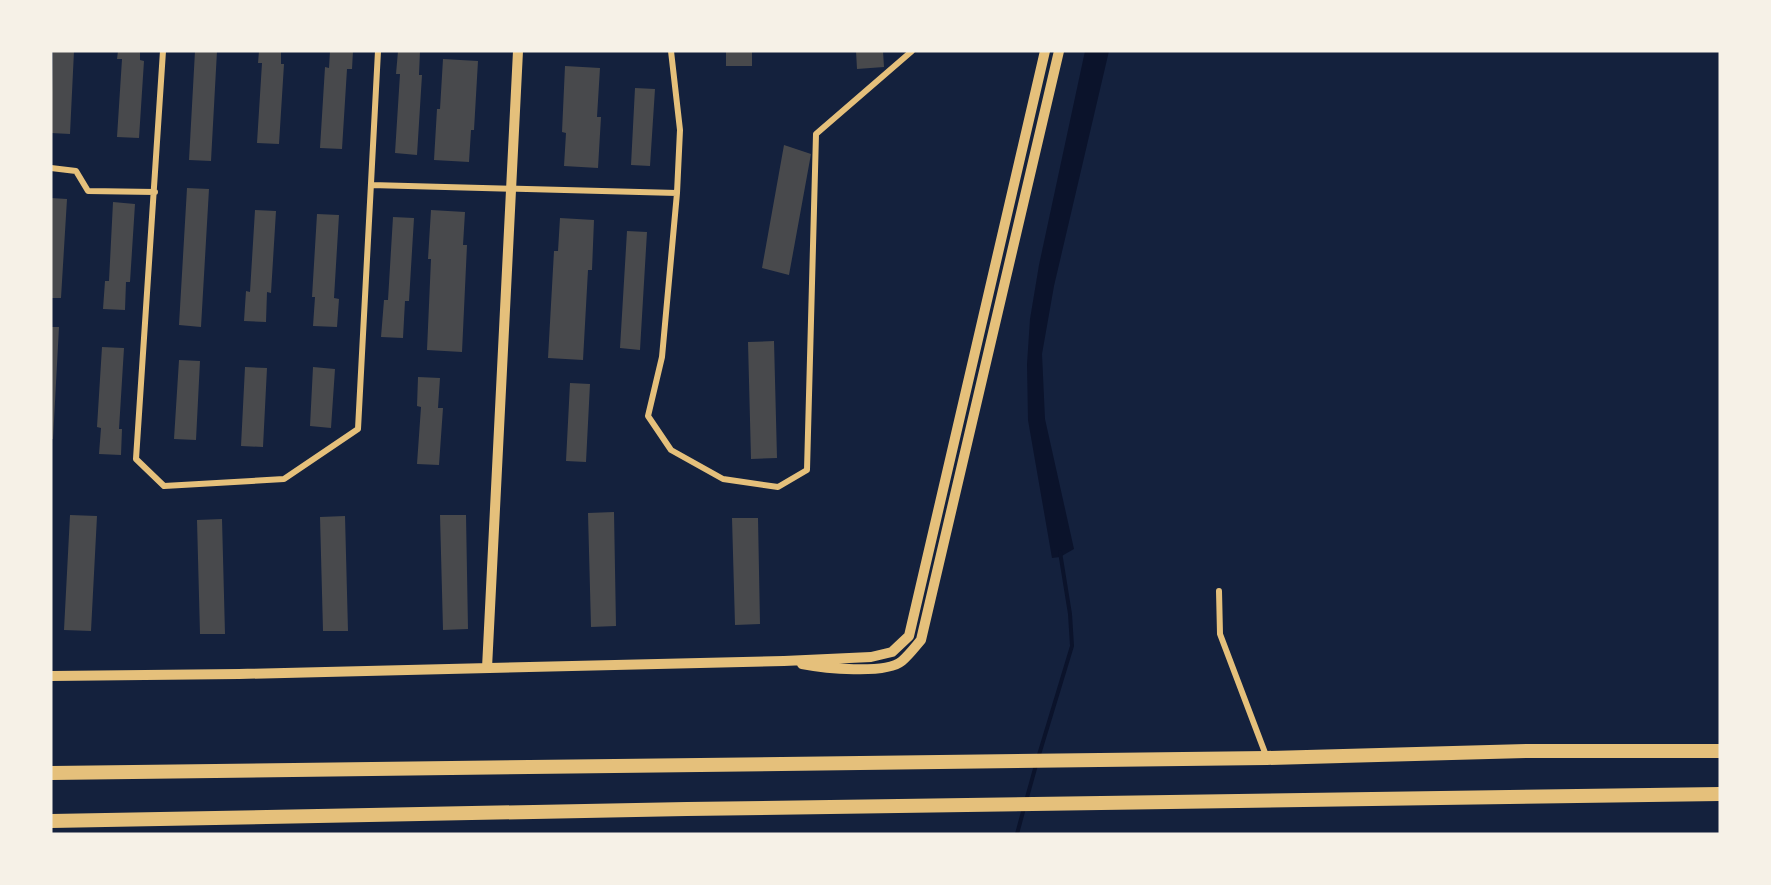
<svg xmlns="http://www.w3.org/2000/svg" width="1771" height="885" viewBox="0 0 1771 885" font-family="Ubuntu,sans-serif">
<rect width="100%" height="100%" fill="#14213d"/>
<!-- water -->
<path fill="#0b132b" d="M 1085,51 L 1109,51 L 1054,286 L 1042,354 L 1045,419 L 1074,549 L 1060,557 L 1052,558 L 1028,420 L 1027,364 L 1030,319 L 1039,265 Z"/>
<g fill="none" stroke-linecap="round" stroke-linejoin="round">
<!-- stream -->
<path stroke="#0b132b" stroke-width="4" d="M 1038,758 L 1072,646 L 1070,614 L 1060,552
M 1026,801 L 1036,765
M 1017,834 L 1024,808"/>
</g>
<!-- building -->
<path fill="#48494c" d="M 53,51 L 74,51 L 70,134 L 51,133 Z
M 118,51 L 140,51 L 140,60 L 144,61 L 139,138 L 117,137 L 122,59 L 117,59 Z
M 195,51 L 217,51 L 211,161 L 189,160 Z
M 259,51 L 281,51 L 281,64 L 284,64 L 279,144 L 257,143 L 262,63 L 258,63 Z
M 330,51 L 353,51 L 352,69 L 347,69 L 342,149 L 320,148 L 325,67 L 329,68 Z
M 398,51 L 420,51 L 419,75 L 422,75 L 417,155 L 395,153 L 400,74 L 396,74 Z
M 726,51 L 752,51 L 752,66 L 726,66 Z
M 856,51 L 883,51 L 884,67 L 857,69 Z
M 443,59 L 478,61 L 474,130 L 471,130 L 469,162 L 434,160 L 437,109 L 440,109 Z
M 565,66 L 600,68 L 597,117 L 601,117 L 598,168 L 564,166 L 566,133 L 562,132 Z
M 635,88 L 655,89 L 650,166 L 631,165 Z
M 784,145 L 811,154 L 789,275 L 762,268 Z
M 187,188 L 209,189 L 201,327 L 179,325 Z
M 51,198 L 67,199 L 61,298 L 51,298 Z
M 113,202 L 135,204 L 130,282 L 126,282 L 125,310 L 103,309 L 105,281 L 109,281 Z
M 255,210 L 276,211 L 271,293 L 267,292 L 266,322 L 244,321 L 246,291 L 250,292 Z
M 431,210 L 465,212 L 463,245 L 467,245 L 462,352 L 427,350 L 431,259 L 428,259 Z
M 317,214 L 339,215 L 334,298 L 339,299 L 337,327 L 313,326 L 315,297 L 312,297 Z
M 393,217 L 414,218 L 409,301 L 405,301 L 403,338 L 381,337 L 384,300 L 388,300 Z
M 560,218 L 594,220 L 592,270 L 588,270 L 583,360 L 548,358 L 554,251 L 558,251 Z
M 627,231 L 647,232 L 640,350 L 620,348 Z
M 51,327 L 59,327 L 53,439 L 51,439 Z
M 774,341 L 777,458 L 751,459 L 748,342 Z
M 102,347 L 124,348 L 119,429 L 122,429 L 121,455 L 99,454 L 101,428 L 97,427 Z
M 179,360 L 200,361 L 196,440 L 174,439 Z
M 245,367 L 267,368 L 263,447 L 241,446 Z
M 313,367 L 335,369 L 331,428 L 310,426 Z
M 418,377 L 440,378 L 438,408 L 443,408 L 439,465 L 417,464 L 421,407 L 417,406 Z
M 570,383 L 590,384 L 586,462 L 566,461 Z
M 614,512 L 616,626 L 591,627 L 588,513 Z
M 70,515 L 97,516 L 91,631 L 64,630 Z
M 440,515 L 466,515 L 468,629 L 443,630 Z
M 345,516 L 348,631 L 323,631 L 320,517 Z
M 732,518 L 758,518 L 760,624 L 735,625 Z
M 222,519 L 225,634 L 200,634 L 197,520 Z"/>
<g fill="none" stroke-linecap="round" stroke-linejoin="round">
<!-- minor -->
<path stroke="#e5c07b" stroke-width="6" d="M 163,51 L 136,459 L 164,486 L 284,479 L 358,429 L 378,51
M 671,51 L 680,130 L 677,193 L 662,357 L 648,416 L 671,450 L 723,479 L 778,487 L 807,470 L 816,134 L 912,51
M 51,168 L 76,171 L 88,191 L 155,192
M 371,185 L 677,193
M 1219,591 L 1220,634 L 1267,758"/>
<!-- tertiary -->
<path stroke="#e5c07b" stroke-width="10" d="M 802,664 C 823,668 885,675 902,661 C 909,655 915,647 921,640 L 1059,51
M 487,668 L 518,51
M 51,676 L 239,674 L 784,661 L 871,657 L 892,652 L 909,636 L 1045,51"/>
<!-- primary -->
<path stroke="#e5c07b" stroke-width="14" d="M 51,773 L 1267,758 L 1527,751 L 1720,751
M 51,821 L 687,809 L 1720,794"/>
</g>
<!-- border -->
<rect width="1771" height="885" fill="none" stroke="#f6f1e7" stroke-width="105"/>
</svg>
